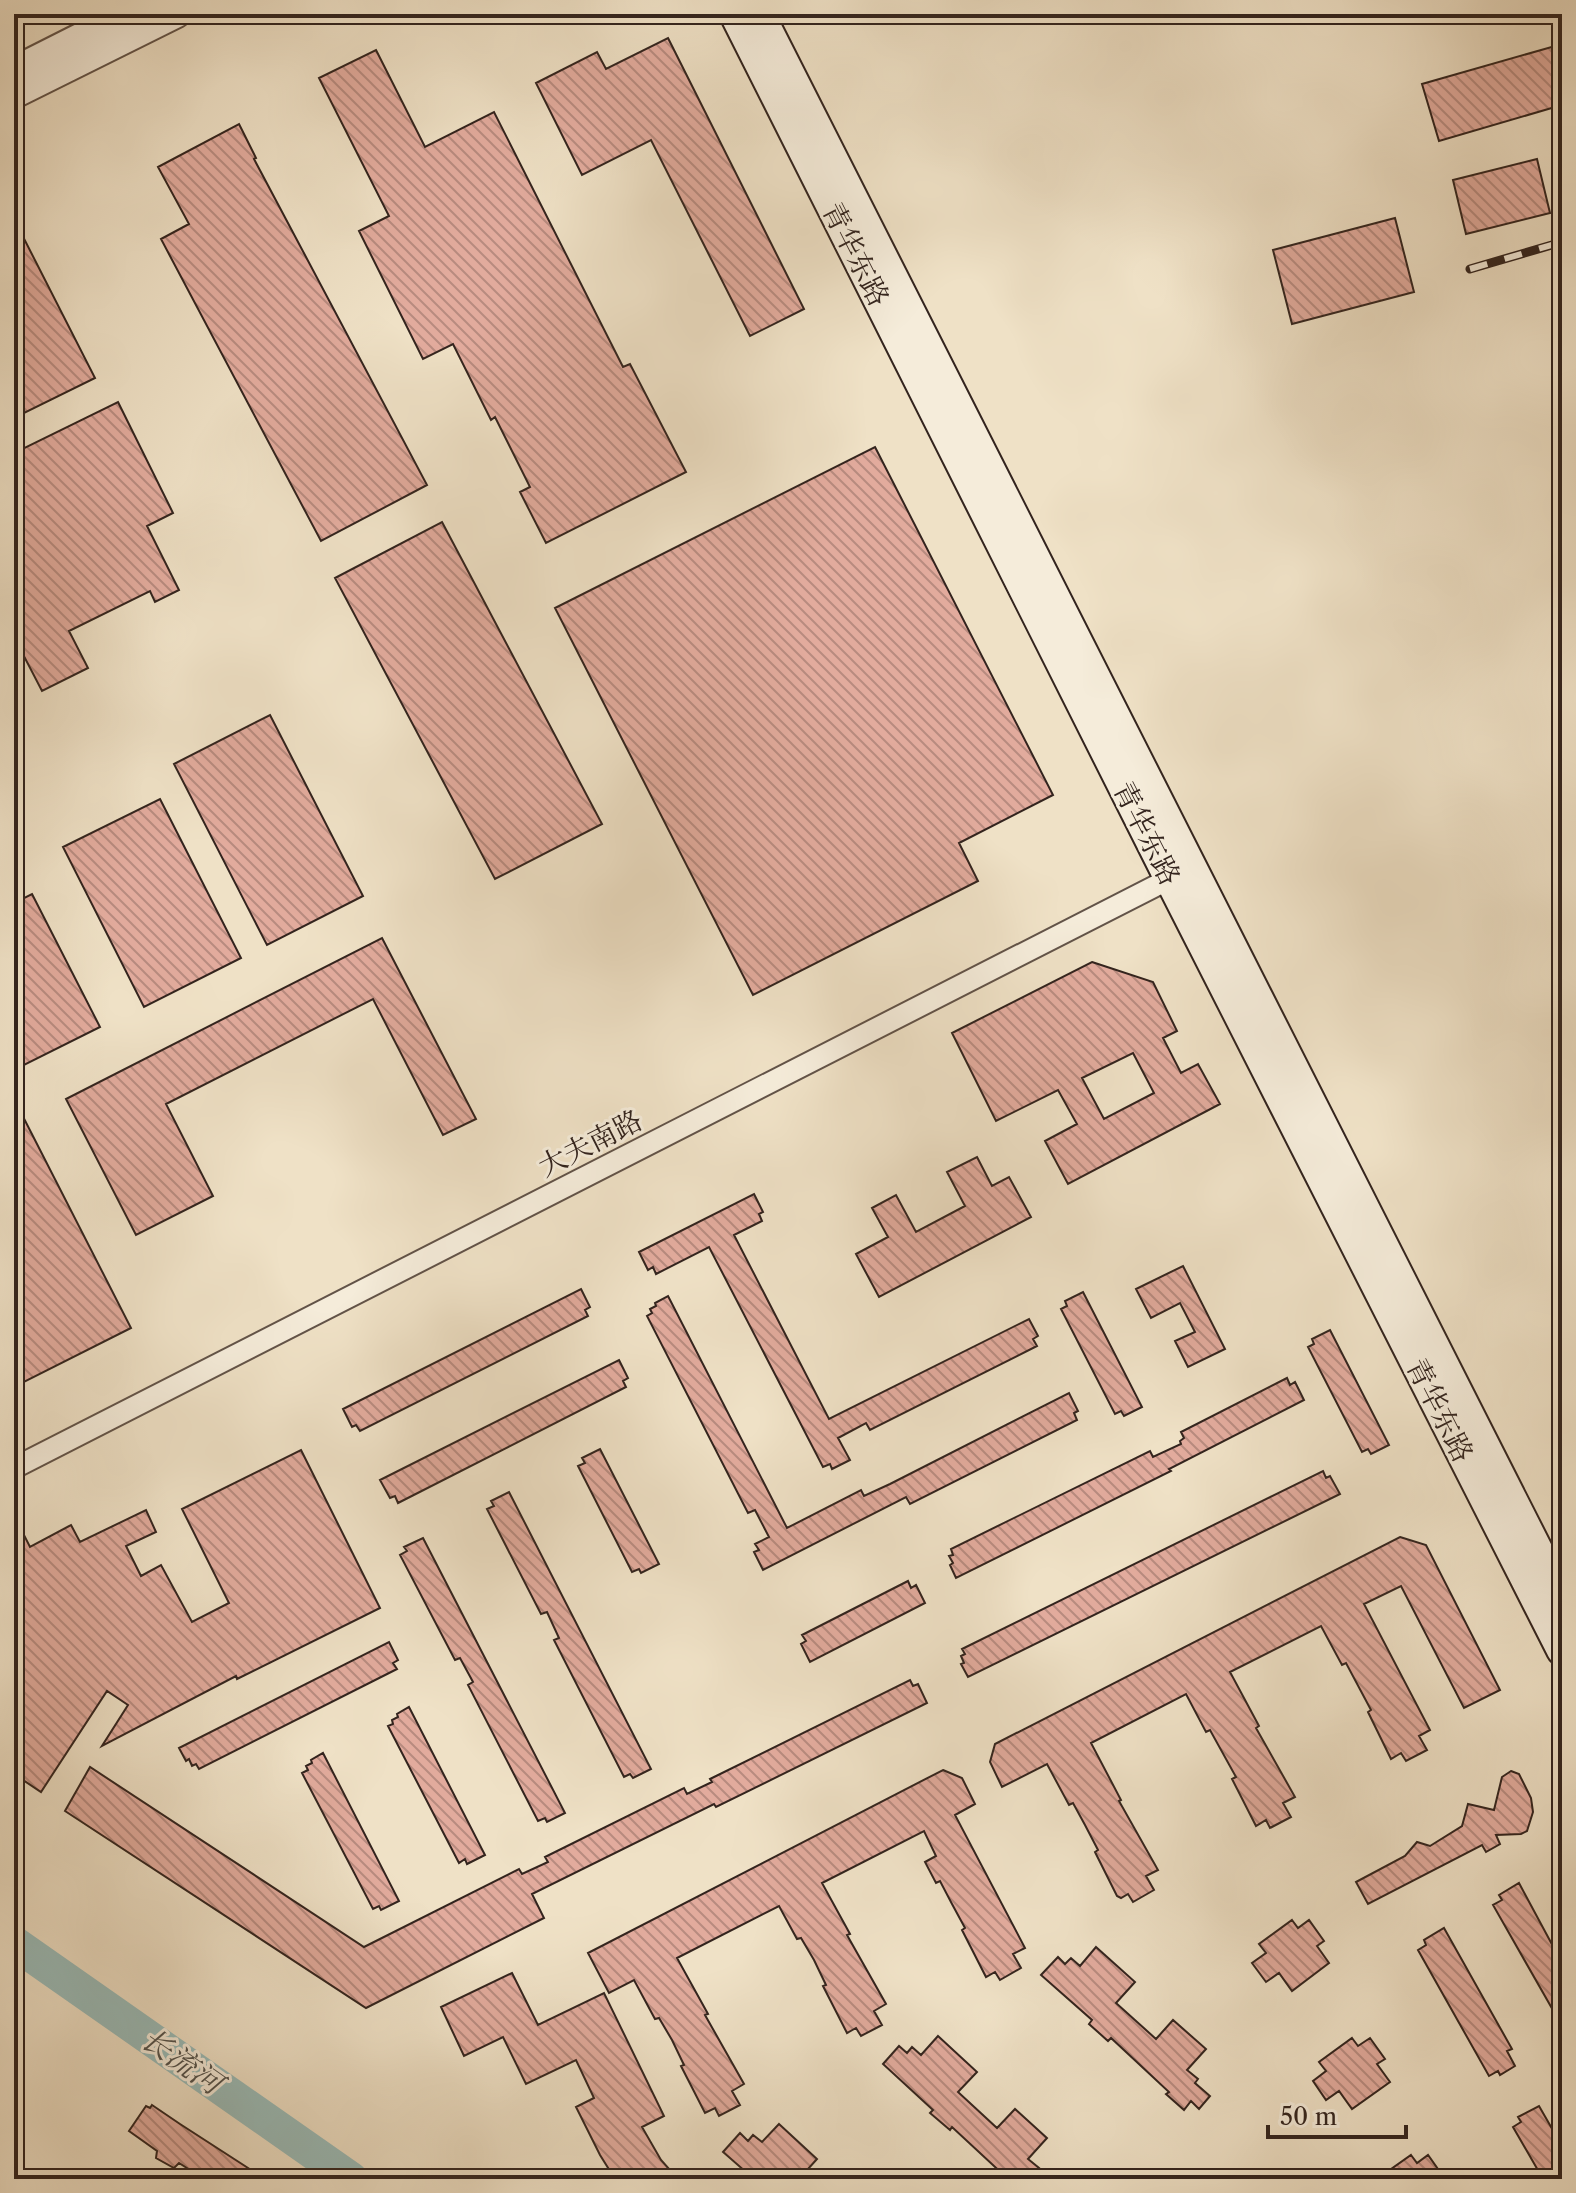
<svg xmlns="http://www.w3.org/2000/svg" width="1576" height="2193" viewBox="0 0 1576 2193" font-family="'Libre Caslon Text','Noto Serif SC',serif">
<defs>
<pattern id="building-back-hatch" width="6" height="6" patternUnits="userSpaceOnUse" patternTransform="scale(2)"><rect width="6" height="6" fill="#e2ab9d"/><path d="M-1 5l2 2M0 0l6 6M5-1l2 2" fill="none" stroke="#b88b7f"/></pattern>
</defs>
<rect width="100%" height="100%" fill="#efe1c6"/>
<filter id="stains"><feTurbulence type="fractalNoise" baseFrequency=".0025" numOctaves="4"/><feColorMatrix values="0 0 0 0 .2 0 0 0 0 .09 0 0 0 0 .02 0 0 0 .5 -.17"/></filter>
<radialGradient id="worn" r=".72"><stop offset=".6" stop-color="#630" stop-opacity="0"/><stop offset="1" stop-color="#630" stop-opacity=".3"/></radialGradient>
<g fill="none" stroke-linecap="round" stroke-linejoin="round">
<!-- river -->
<path stroke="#9abcb9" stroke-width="34" d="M 14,1943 L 351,2179"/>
</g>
<!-- building -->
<path fill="url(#building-back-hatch)" stroke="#33241e" stroke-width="2" fill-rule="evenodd" d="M 668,38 L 804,309 L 750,336 L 651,140 L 582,175 L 536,83 L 597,52 L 606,69 Z
M 1562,44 L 1562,105 L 1439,141 L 1422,84 Z
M 376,50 L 425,147 L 494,112 L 623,367 L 630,364 L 686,472 L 546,543 L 520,492 L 530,487 L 495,417 L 491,420 L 453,344 L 423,359 L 359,231 L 389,216 L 319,78 Z
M 239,124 L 256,158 L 254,159 L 427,485 L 321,541 L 161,239 L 189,224 L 158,167 Z
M 1537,159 L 1550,213 L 1466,234 L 1453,180 Z
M 1395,218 L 1414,292 L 1292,324 L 1273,250 Z
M 14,219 L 95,378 L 14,418 Z
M 118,402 L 173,513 L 147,526 L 179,590 L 155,602 L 150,591 L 69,631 L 88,668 L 42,691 L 14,637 L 14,453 Z
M 875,447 L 1053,795 L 959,843 L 978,881 L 753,995 L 555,608 Z
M 442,522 L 602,824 L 495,879 L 335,578 Z
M 270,715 L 363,896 L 267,945 L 174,764 Z
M 160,799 L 241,958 L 144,1007 L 63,847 Z
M 32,894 L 100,1027 L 14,1070 L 14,903 Z
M 382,938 L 476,1119 L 443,1135 L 373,999 L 166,1104 L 213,1196 L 136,1235 L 66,1099 Z
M 1092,962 L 1153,982 L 1177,1031 L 1163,1038 L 1181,1073 L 1198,1064 L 1220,1104 L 1068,1184 L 1045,1141 L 1077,1124 L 1058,1090 L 996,1121 L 952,1033 ZM 1133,1053 L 1154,1093 L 1104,1119 L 1082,1078 Z
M 14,1099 L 131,1328 L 14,1387 Z
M 977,1157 L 992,1186 L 1009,1177 L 1031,1217 L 879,1297 L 856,1254 L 888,1237 L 872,1208 L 896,1195 L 916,1232 L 965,1206 L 947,1172 Z
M 754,1194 L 763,1212 L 759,1214 L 762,1221 L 734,1235 L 829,1419 L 1029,1319 L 1038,1336 L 1033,1339 L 1037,1346 L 870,1430 L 866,1423 L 838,1438 L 850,1460 L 832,1469 L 830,1464 L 823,1467 L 709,1247 L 656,1274 L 653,1267 L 648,1270 L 639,1252 Z
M 1183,1266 L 1225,1349 L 1188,1367 L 1175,1341 L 1195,1332 L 1180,1303 L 1151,1318 L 1136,1289 Z
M 581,1289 L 590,1307 L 585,1310 L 588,1316 L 360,1431 L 356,1425 L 352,1427 L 343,1409 Z
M 1083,1292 L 1142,1407 L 1124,1416 L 1121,1411 L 1115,1414 L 1061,1309 L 1067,1306 L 1065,1301 Z
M 668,1296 L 787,1528 L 861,1490 L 864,1496 L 890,1484 L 1069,1393 L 1078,1411 L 1074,1413 L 1077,1420 L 910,1504 L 906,1497 L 763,1570 L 754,1552 L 759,1550 L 755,1544 L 769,1537 L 755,1510 L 748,1513 L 647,1316 L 652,1313 L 650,1309 L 656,1306 L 655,1303 Z
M 1330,1330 L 1389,1445 L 1371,1454 L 1368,1449 L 1362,1452 L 1308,1347 L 1314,1344 L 1312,1339 Z
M 619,1360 L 628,1378 L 623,1381 L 626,1387 L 398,1503 L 395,1496 L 390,1498 L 380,1480 Z
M 1287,1378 L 1290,1385 L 1295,1382 L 1304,1400 L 1169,1469 L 1171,1471 L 956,1578 L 950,1565 L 953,1563 L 949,1556 L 953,1555 L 951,1549 L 1150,1451 L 1153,1457 L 1181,1444 L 1180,1441 L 1184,1438 L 1181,1432 Z
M 600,1449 L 659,1564 L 641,1573 L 639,1569 L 632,1572 L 578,1466 L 585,1463 L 582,1458 Z
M 301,1450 L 380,1608 L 237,1679 L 236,1676 L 102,1746 L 128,1705 L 107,1691 L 41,1792 L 14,1774 L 14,1540 L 24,1535 L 30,1547 L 71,1525 L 80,1542 L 146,1510 L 156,1532 L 126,1546 L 141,1576 L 161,1565 L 192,1622 L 229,1603 L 182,1509 Z
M 1323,1471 L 1326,1478 L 1330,1476 L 1340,1494 L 968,1677 L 961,1664 L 964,1663 L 961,1656 L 965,1654 L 962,1649 Z
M 509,1492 L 651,1769 L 633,1778 L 630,1774 L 624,1777 L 554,1640 L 559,1638 L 547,1612 L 541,1614 L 487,1509 L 494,1506 L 491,1501 Z
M 1400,1537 L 1426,1545 L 1500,1690 L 1464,1708 L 1401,1586 L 1364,1604 L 1430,1730 L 1419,1736 L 1427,1750 L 1406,1761 L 1401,1753 L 1391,1759 L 1368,1712 L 1371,1710 L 1346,1663 L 1342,1665 L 1321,1626 L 1230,1672 L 1259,1726 L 1256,1728 L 1295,1797 L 1283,1803 L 1291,1817 L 1270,1828 L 1266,1820 L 1256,1826 L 1232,1779 L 1236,1777 L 1210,1730 L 1206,1732 L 1186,1694 L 1091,1743 L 1121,1800 L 1119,1801 L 1158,1870 L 1146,1876 L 1154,1890 L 1133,1902 L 1128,1894 L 1121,1898 L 1117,1896 L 1095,1852 L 1098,1850 L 1085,1825 L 1073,1803 L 1069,1805 L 1047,1764 L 1002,1787 L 990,1762 L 995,1744 Z
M 423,1538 L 565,1813 L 547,1822 L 545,1818 L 538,1821 L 468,1685 L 473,1682 L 460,1658 L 455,1660 L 400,1555 L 407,1551 L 404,1547 Z
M 908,1581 L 911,1588 L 916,1585 L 925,1603 L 810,1662 L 801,1644 L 806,1641 L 802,1635 Z
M 389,1642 L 398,1660 L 393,1663 L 397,1669 L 199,1769 L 196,1764 L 192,1766 L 189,1759 L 186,1761 L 179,1748 Z
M 910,1680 L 913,1686 L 918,1684 L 927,1703 L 716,1807 L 714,1804 L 532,1894 L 544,1918 L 366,2008 L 65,1811 L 90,1767 L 364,1947 L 519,1869 L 522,1874 L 548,1862 L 545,1857 L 684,1788 L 687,1794 L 712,1782 L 710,1779 Z
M 409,1707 L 485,1855 L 467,1864 L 465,1859 L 459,1863 L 388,1726 L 393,1724 L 392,1720 L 398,1717 L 397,1714 Z
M 323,1753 L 399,1901 L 381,1910 L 379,1906 L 373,1909 L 302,1773 L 308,1770 L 306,1766 L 312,1763 L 311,1760 Z
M 943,1770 L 962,1778 L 975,1804 L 955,1815 L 1025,1948 L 1013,1954 L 1021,1968 L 1000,1980 L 995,1972 L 986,1977 L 962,1930 L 965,1928 L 952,1904 L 940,1881 L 936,1883 L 925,1862 L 936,1856 L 924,1831 L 822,1883 L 850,1934 L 847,1935 L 886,2004 L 874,2011 L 882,2025 L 861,2036 L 856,2028 L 847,2033 L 823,1986 L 826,1985 L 814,1960 L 801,1938 L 797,1939 L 779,1906 L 677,1958 L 708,2014 L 705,2015 L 744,2084 L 732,2091 L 740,2105 L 719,2116 L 715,2108 L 705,2113 L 681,2066 L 684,2065 L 672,2040 L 659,2018 L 655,2019 L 634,1980 L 609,1993 L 588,1953 Z
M 1511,1771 L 1519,1774 L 1531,1798 L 1533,1812 L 1527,1831 L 1521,1834 L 1496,1835 L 1500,1844 L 1486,1852 L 1482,1845 L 1368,1904 L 1356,1882 L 1405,1856 L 1417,1842 L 1430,1846 L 1462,1826 L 1468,1804 L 1494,1810 L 1502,1777 Z
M 1519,1883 L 1562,1963 L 1562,2026 L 1493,1905 L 1502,1900 L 1499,1895 Z
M 1292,1920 L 1298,1928 L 1309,1920 L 1324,1941 L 1317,1946 L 1329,1963 L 1292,1991 L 1279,1973 L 1266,1982 L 1252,1963 L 1266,1953 L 1259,1944 Z
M 1444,1928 L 1512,2049 L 1507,2051 L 1515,2066 L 1500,2075 L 1498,2071 L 1489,2076 L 1418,1950 L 1426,1945 L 1424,1940 Z
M 1096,1947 L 1135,1982 L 1116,2003 L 1156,2039 L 1173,2020 L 1206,2049 L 1187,2070 L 1198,2079 L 1195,2083 L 1210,2096 L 1199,2109 L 1191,2101 L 1184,2110 L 1166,2094 L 1169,2092 L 1111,2038 L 1108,2041 L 1089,2024 L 1092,2020 L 1041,1975 L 1058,1957 L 1065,1964 L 1071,1958 L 1080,1966 Z
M 512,1973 L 538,2025 L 604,1993 L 664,2116 L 642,2127 L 661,2160 L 678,2179 L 615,2179 L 600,2155 L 576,2107 L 594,2098 L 576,2060 L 526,2084 L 503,2037 L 464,2056 L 441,2007 Z
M 938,2036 L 977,2072 L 958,2092 L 997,2128 L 1015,2109 L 1047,2138 L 1028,2159 L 1039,2168 L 1030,2179 L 1008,2179 L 952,2127 L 950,2130 L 930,2113 L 933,2110 L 883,2064 L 899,2046 L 907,2053 L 912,2047 L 921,2055 Z
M 1352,2038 L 1358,2046 L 1370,2038 L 1385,2059 L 1377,2064 L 1390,2082 L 1352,2109 L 1339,2091 L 1326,2100 L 1313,2081 L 1326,2071 L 1319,2062 Z
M 152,2105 L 180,2124 L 265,2179 L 204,2179 L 179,2163 L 174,2168 L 156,2158 L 157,2151 L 129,2131 L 146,2106 L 150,2108 Z
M 1539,2106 L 1562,2146 L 1562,2179 L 1543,2179 L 1513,2127 L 1521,2122 L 1518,2117 Z
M 779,2124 L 817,2159 L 799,2179 L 754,2179 L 723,2152 L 740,2133 L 748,2141 L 753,2135 L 762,2142 Z
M 1411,2155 L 1417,2163 L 1428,2155 L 1445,2179 L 1377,2179 Z"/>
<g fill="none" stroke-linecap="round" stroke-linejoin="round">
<!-- minor casing -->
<g stroke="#625348" stroke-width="24">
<path id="minor" d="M 14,1468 L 1179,874"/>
</g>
<!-- tertiary casing -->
<g stroke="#625348" stroke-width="30">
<path id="tertiary" d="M 14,70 L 125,14
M 14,95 L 177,14"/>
</g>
<!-- secondary casing -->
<g stroke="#33241e" stroke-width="34">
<path id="secondary" d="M 735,14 L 1170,879 L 1562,1650
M 759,14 L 1562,1599"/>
</g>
<!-- minor -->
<use href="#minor" stroke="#f5ecda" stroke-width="20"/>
<!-- tertiary -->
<use href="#tertiary" stroke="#f5ecda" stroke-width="26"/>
<!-- secondary -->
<use href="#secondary" stroke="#f5ecda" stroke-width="30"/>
<!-- rail casing -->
<g stroke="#33241e" stroke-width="9">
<path id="rail" d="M 1470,269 L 1562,242"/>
</g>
<!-- rail -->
<use href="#rail" stroke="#f5ecda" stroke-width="6" stroke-dasharray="18" stroke-linecap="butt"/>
</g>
<g text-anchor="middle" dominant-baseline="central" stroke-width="6" stroke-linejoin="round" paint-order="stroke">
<!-- street labels -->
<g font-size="28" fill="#33241e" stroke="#f5ecda">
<text transform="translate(856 254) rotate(63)">青华东路</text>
<text transform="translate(1147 833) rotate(63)">青华东路</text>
<text transform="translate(590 1143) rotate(-27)">大夫南路</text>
<text transform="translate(1440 1410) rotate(63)">青华东路</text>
</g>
<!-- water labels -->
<g font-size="30" font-style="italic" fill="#52524c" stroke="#f5ecda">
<text transform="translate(182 2061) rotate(35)">长流河</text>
</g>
</g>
<!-- margin -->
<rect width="1576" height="2193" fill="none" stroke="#efe1c6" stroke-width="48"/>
<rect x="16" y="16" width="1544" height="2161" fill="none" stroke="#33241e" stroke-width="4"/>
<rect x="24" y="24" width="1528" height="2145" fill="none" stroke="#33241e" stroke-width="2"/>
<!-- scale -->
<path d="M1268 2125v12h138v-12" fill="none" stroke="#33241e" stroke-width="4"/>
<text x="1280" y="2125" font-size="24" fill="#33241e" stroke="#f5ecda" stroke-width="6" paint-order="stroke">50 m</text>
<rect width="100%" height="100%" filter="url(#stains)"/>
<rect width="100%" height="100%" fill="url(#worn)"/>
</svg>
